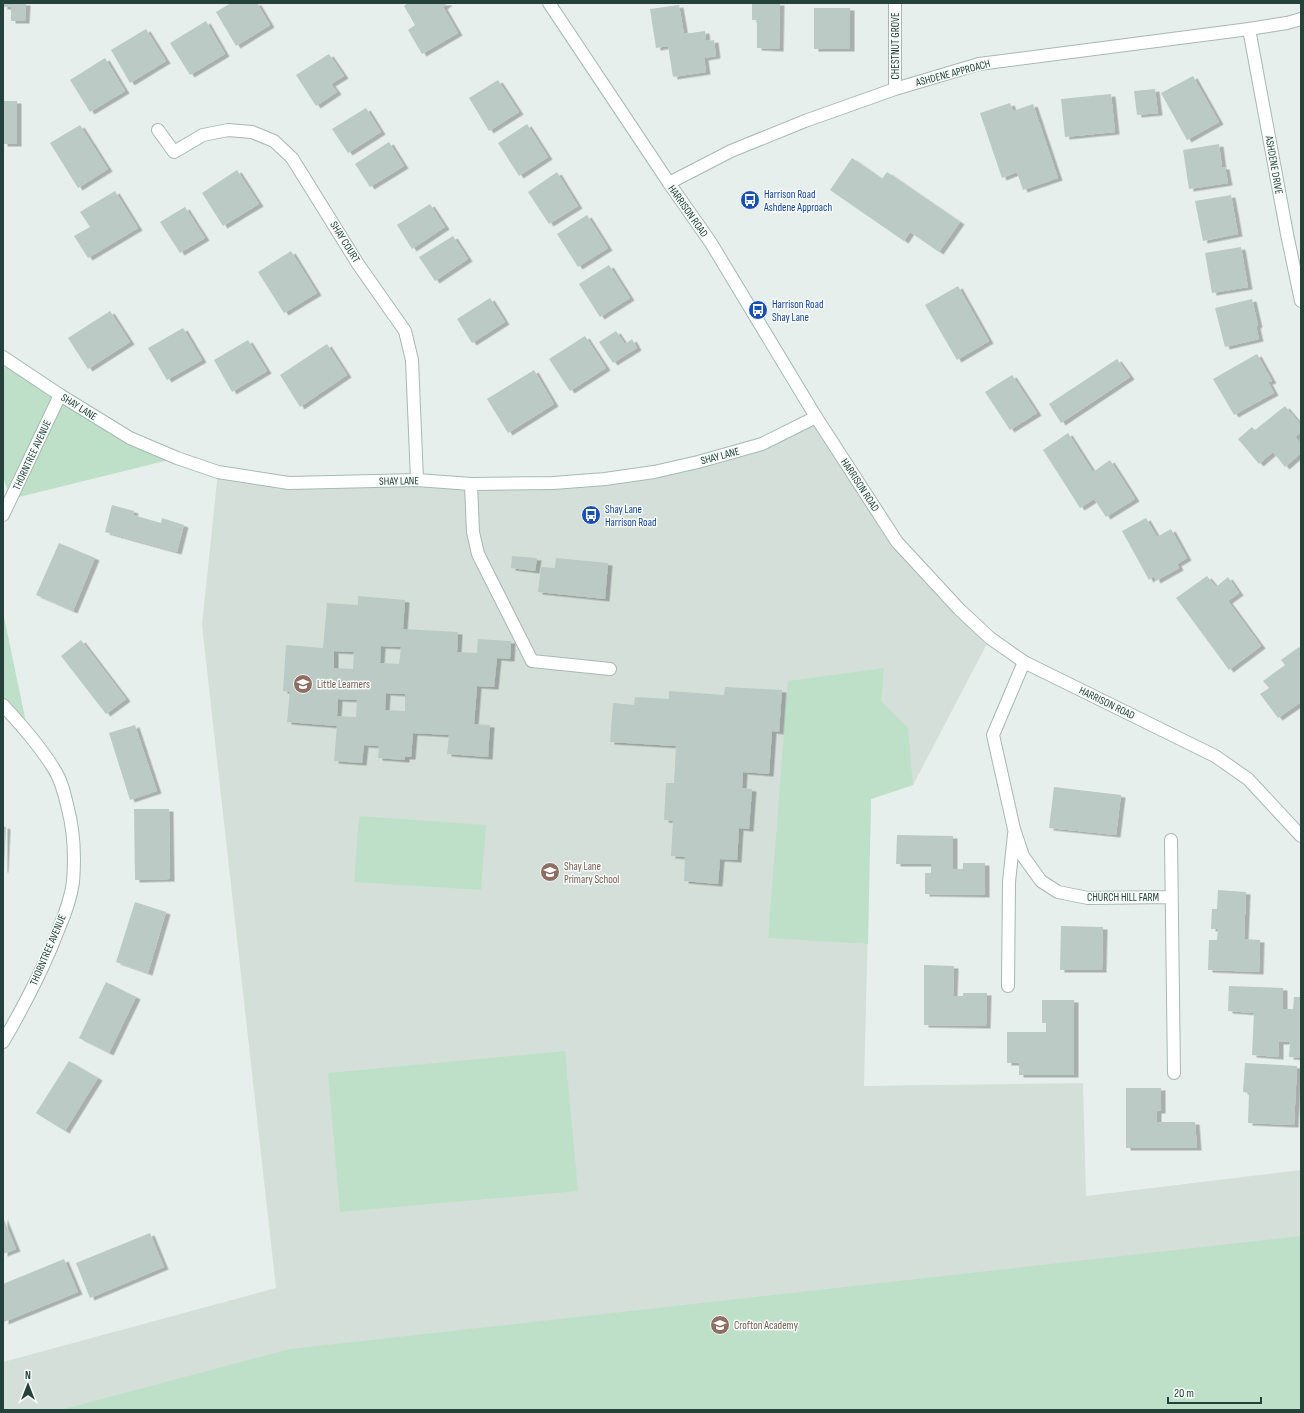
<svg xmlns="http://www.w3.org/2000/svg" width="1304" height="1413" viewBox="0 0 1304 1413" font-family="'Sofia Sans Condensed',sans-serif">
<defs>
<filter id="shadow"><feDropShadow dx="4.5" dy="2.5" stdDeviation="0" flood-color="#0004"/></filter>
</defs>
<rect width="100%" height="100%" fill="#e6efeb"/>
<!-- built -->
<path fill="#d4dfda" d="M 816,417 L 897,542 L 990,638 L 913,785 L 871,799 L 864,1086 L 1083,1083 L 1086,1196 L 1301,1170 L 1301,1410 L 3,1410 L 3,1362 L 276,1288 L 202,625 L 218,472 L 289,483 L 553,483 L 698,462 Z"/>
<!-- green -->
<path fill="#bfe0c8" d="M 3,357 L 60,395 L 177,458 L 11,499 L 3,478 Z
M 3,612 L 28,732 L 3,705 Z
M 884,668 L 881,701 L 908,728 L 913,785 L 871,799 L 868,944 L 768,938 L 788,681 Z
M 359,816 L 486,825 L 481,890 L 354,882 Z
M 565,1051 L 578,1191 L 340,1212 L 328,1073 Z
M 1301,1236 L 1301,1410 L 60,1410 L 290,1349 Z"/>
<!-- building -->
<path fill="#bbcac4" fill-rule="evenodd" filter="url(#shadow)" d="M 3,3 L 26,3 L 25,21 L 11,21 L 11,7 L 3,7 Z
M 231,3 L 257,3 L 270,25 L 236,46 L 216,12 Z
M 408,3 L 448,3 L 443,7 L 458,33 L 422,54 L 408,30 L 415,25 L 404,6 Z
M 752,3 L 780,3 L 779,49 L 757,48 L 757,20 L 752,20 Z
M 679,5 L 684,34 L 705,31 L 706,41 L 714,40 L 716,56 L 704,58 L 706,72 L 673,77 L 668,46 L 656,48 L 650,9 Z
M 814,8 L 850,8 L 850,49 L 814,49 Z
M 206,21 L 225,54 L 190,75 L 170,43 Z
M 146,29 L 166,61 L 130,83 L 111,50 Z
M 329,54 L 344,76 L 331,84 L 337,92 L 316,106 L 296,75 Z
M 105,58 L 125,91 L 90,112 L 70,80 Z
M 1193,76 L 1219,122 L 1187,140 L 1161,93 Z
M 498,80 L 519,112 L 489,131 L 469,98 Z
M 1155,89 L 1158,113 L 1137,115 L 1134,91 Z
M 1111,94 L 1115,132 L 1065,137 L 1061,99 Z
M 3,101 L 17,101 L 17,144 L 3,144 Z
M 1010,103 L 1013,111 L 1033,104 L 1058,178 L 1023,190 L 1017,172 L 1002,178 L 980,113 Z
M 366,108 L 381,132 L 348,153 L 332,129 Z
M 527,124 L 548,157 L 519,176 L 498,143 Z
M 80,125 L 108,169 L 78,188 L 50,143 Z
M 389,142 L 404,166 L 370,187 L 355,164 Z
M 1219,144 L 1222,167 L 1225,167 L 1228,183 L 1189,189 L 1183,150 Z
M 852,158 L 882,179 L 887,172 L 960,222 L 939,252 L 910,232 L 904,241 L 830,190 Z
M 237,170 L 259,204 L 223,226 L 202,193 Z
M 557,172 L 578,206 L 549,224 L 528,192 Z
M 115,191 L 138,228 L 88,258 L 74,236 L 90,227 L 80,212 Z
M 1231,195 L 1238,234 L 1203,241 L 1195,201 Z
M 430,204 L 445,227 L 412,249 L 397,225 Z
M 185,207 L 205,238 L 180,253 L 160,222 Z
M 587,215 L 608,248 L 578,267 L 557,234 Z
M 453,236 L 468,259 L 435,281 L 419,257 Z
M 1241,247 L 1248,287 L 1212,293 L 1205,253 Z
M 291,251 L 317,293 L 284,313 L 258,272 Z
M 609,265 L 630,298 L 600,317 L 579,284 Z
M 958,286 L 989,341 L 957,360 L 925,305 Z
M 490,298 L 505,322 L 472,343 L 457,319 Z
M 1252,299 L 1258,325 L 1256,326 L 1259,339 L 1225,347 L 1215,308 Z
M 110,311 L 130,342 L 88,369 L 68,338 Z
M 183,328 L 202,360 L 167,380 L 148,348 Z
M 616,331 L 625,344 L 632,339 L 637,348 L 613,363 L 599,342 Z
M 585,336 L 606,368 L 570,391 L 549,359 Z
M 248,340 L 267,371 L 232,392 L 214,360 Z
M 327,344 L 347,375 L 300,407 L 280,375 Z
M 1257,354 L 1272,381 L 1268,382 L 1274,393 L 1234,415 L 1213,379 Z
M 1117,359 L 1130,377 L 1061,423 L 1049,404 Z
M 534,370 L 554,404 L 508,433 L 487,399 Z
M 1012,375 L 1037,413 L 1010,430 L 985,392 Z
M 1285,406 L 1301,425 L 1301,432 L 1295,437 L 1301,444 L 1301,453 L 1285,467 L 1273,452 L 1259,464 L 1238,439 L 1252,427 L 1255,430 Z
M 1068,433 L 1093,472 L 1110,460 L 1135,499 L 1106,517 L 1094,499 L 1080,508 L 1043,450 Z
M 112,505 L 134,511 L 133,515 L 161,523 L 162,518 L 184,525 L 177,552 L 105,532 Z
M 1146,518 L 1157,537 L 1171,529 L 1187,558 L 1177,564 L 1179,568 L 1156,581 L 1154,576 L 1149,580 L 1122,531 Z
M 59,543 L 95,558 L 73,611 L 36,595 Z
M 512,556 L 537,558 L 535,571 L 511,568 Z
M 556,558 L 608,563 L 605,599 L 538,592 L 541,567 L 555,568 Z
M 1207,576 L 1216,587 L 1228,577 L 1239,593 L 1228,601 L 1261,646 L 1229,670 L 1176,598 Z
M 358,596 L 405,600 L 403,629 L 458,632 L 457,652 L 477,653 L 478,639 L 511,641 L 510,659 L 497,658 L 494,687 L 477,686 L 474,724 L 490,725 L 488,757 L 447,754 L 449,735 L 413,733 L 411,757 L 405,757 L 405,760 L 378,758 L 379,746 L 364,745 L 362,763 L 334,761 L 337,726 L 287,722 L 290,692 L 283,691 L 286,645 L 323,648 L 327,603 L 358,605 ZM 381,646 L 401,647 L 399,664 L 380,663 ZM 334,651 L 354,652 L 353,669 L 334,668 ZM 386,693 L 405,694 L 405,711 L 385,710 ZM 338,699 L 357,700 L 356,717 L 337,716 Z
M 81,640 L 126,699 L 106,714 L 61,656 Z
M 1299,647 L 1301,650 L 1301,702 L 1278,718 L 1260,694 L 1269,688 L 1263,681 L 1285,665 L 1281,660 Z
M 725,687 L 782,690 L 779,732 L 772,731 L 769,774 L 743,772 L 742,788 L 752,789 L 749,829 L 739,828 L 737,860 L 720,859 L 718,884 L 684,881 L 685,857 L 671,856 L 673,821 L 664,820 L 666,783 L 674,783 L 676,746 L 610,742 L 613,703 L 634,705 L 635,697 L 669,699 L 669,691 L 724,695 Z
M 135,725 L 157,791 L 130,800 L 109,733 Z
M 1054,787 L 1121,795 L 1116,835 L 1049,828 Z
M 134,809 L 169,809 L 170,879 L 135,880 Z
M 3,826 L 6,827 L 4,870 L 3,870 Z
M 897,835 L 953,836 L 953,869 L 963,869 L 963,863 L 985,863 L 985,895 L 925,894 L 925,873 L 931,873 L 931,864 L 896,864 Z
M 1218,890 L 1246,892 L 1244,939 L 1260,940 L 1259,972 L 1208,970 L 1209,940 L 1217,940 L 1218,929 L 1211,929 L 1212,909 L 1217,909 Z
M 135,902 L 166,912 L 148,973 L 116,962 Z
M 1061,926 L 1103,927 L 1102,970 L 1060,970 Z
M 924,965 L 954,966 L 953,996 L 963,996 L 963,993 L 987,993 L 986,1026 L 924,1025 Z
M 106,982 L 136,997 L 109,1053 L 79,1038 Z
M 1229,986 L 1283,988 L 1283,1009 L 1293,1009 L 1294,997 L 1301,997 L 1301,1058 L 1289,1057 L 1290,1042 L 1279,1042 L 1279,1057 L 1252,1055 L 1254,1013 L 1228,1011 Z
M 1042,1000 L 1074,1000 L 1074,1075 L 1019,1075 L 1019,1063 L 1007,1063 L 1007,1032 L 1046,1032 L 1046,1023 L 1042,1023 Z
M 69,1061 L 98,1078 L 65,1131 L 36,1113 Z
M 1245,1063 L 1297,1066 L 1294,1125 L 1248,1123 L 1249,1093 L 1243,1092 Z
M 1126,1088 L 1161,1088 L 1161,1111 L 1157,1111 L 1157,1122 L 1195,1122 L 1197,1148 L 1126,1148 Z
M 3,1217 L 16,1249 L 3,1254 Z
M 150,1233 L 164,1267 L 90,1298 L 76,1263 Z
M 64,1259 L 78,1292 L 4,1322 L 3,1284 Z"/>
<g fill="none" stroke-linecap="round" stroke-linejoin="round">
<!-- service casing -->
<g stroke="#a8b8b2" stroke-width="14">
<path id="service" d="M 471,484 L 473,532 L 478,554 L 532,661 L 610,669"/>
</g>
<!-- minor casing -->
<g stroke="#a8b8b2" stroke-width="14">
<path id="minor" d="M 895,3 L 895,89
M 1249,29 L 1287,234 L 1301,301
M 158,130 L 174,152 L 203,135 L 228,130 L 252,132 L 274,141 L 292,158 L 358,264 L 405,331 L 412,360 L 417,480
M 669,183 L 731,151 L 805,121 L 895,89 L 979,64 L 1249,29 L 1287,23 L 1301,19
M 3,515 L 60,395
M 1024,662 L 993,735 L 1014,829 L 1023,856 L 1041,881 L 1058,892 L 1088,898 L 1172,897
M 3,705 C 21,725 40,746 54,769 C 62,781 65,796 68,809 C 74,832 75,858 73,882 C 71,897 65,914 59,928 C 44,968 24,1006 3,1042
M 1171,840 L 1174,1073
M 1008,986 L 1009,882 L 1014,834"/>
</g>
<!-- tertiary casing -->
<g stroke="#a8b8b2" stroke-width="14">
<path id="tertiary" d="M 816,417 L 897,542 L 959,609 L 990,638 L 1024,662 L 1215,756 L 1248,779 L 1301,836"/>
</g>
<!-- secondary casing -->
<g stroke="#a4bbb3" stroke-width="14">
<path id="secondary" d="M 3,357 L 60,395 L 130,438 L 177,458 L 218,472 L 289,483 L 417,480 L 471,484 L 553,483 L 605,479 L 654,472 L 698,462 L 762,444 L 816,417 L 711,243 L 669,183 L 549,3"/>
</g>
<!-- service -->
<use href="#service" stroke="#fff" stroke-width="12"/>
<!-- minor -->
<use href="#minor" stroke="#fff" stroke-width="12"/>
<!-- tertiary -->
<use href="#tertiary" stroke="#fff" stroke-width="12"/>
<!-- secondary -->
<use href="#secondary" stroke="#fff" stroke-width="12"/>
</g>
<!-- icons -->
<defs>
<g id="bus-disc" transform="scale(1)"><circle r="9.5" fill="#1a4fb4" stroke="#f7fbf9"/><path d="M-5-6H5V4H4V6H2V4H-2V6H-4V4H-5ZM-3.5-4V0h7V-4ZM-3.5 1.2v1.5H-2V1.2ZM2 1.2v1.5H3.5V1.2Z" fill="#fff"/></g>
<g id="school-disc" transform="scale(1)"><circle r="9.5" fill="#8d6e63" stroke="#f7fbf9"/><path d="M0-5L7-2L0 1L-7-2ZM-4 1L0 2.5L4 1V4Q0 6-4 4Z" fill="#fff"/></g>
</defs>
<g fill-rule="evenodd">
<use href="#bus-disc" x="750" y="200"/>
<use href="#bus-disc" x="758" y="310"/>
<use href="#bus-disc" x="591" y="515"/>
<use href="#school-disc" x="303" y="684"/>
<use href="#school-disc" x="550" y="872"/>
<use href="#school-disc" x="720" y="1325"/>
</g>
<g text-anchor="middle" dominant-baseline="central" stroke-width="3" stroke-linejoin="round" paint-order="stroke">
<!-- street labels -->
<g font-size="11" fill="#24423a" stroke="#f7fbf9">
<text transform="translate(895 46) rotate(-90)">CHESTNUT GROVE</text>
<text transform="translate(953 73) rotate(-15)">ASHDENE APPROACH</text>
<text transform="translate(1274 165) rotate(80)">ASHDENE DRIVE</text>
<text transform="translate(688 211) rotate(55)">HARRISON ROAD</text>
<text transform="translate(345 242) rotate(58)">SHAY COURT</text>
<text transform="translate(79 407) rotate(32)">SHAY LANE</text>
<text transform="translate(32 455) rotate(-65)">THORNTREE AVENUE</text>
<text transform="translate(720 456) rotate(-15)">SHAY LANE</text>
<text transform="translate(399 481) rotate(-1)">SHAY LANE</text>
<text transform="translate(860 485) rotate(57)">HARRISON ROAD</text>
<text transform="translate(1107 703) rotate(26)">HARRISON ROAD</text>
<text x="1123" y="897">CHURCH HILL FARM</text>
<text transform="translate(48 950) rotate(-67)">THORNTREE AVENUE</text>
</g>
<!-- transit labels -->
<g font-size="11" fill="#164399" stroke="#f7fbf9" text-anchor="start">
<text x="764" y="194">Harrison Road<tspan x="764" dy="13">Ashdene Approach</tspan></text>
<text x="772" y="304">Harrison Road<tspan x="772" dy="13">Shay Lane</tspan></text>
<text x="605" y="509">Shay Lane<tspan x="605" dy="13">Harrison Road</tspan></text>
</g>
<!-- education labels -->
<g font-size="11" fill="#785e54" stroke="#f7fbf9" text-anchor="start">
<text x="317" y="684">Little Learners</text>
<text x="564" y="866">Shay Lane<tspan x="564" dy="13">Primary School</tspan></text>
<text x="734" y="1325">Crofton Academy</text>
</g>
</g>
<!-- border -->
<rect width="1304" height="1413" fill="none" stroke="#24423a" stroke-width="8"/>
<!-- north arrow -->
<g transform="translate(28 1385)" stroke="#f7fbf9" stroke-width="3" paint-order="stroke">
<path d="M0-3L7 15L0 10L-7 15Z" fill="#24423a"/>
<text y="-6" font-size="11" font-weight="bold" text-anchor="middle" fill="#24423a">N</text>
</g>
<!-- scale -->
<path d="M1168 1397v6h93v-6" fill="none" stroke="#24423a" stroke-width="2"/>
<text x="1174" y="1397" font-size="12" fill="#24423a" stroke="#f7fbf9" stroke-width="3" paint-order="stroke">20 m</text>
</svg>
